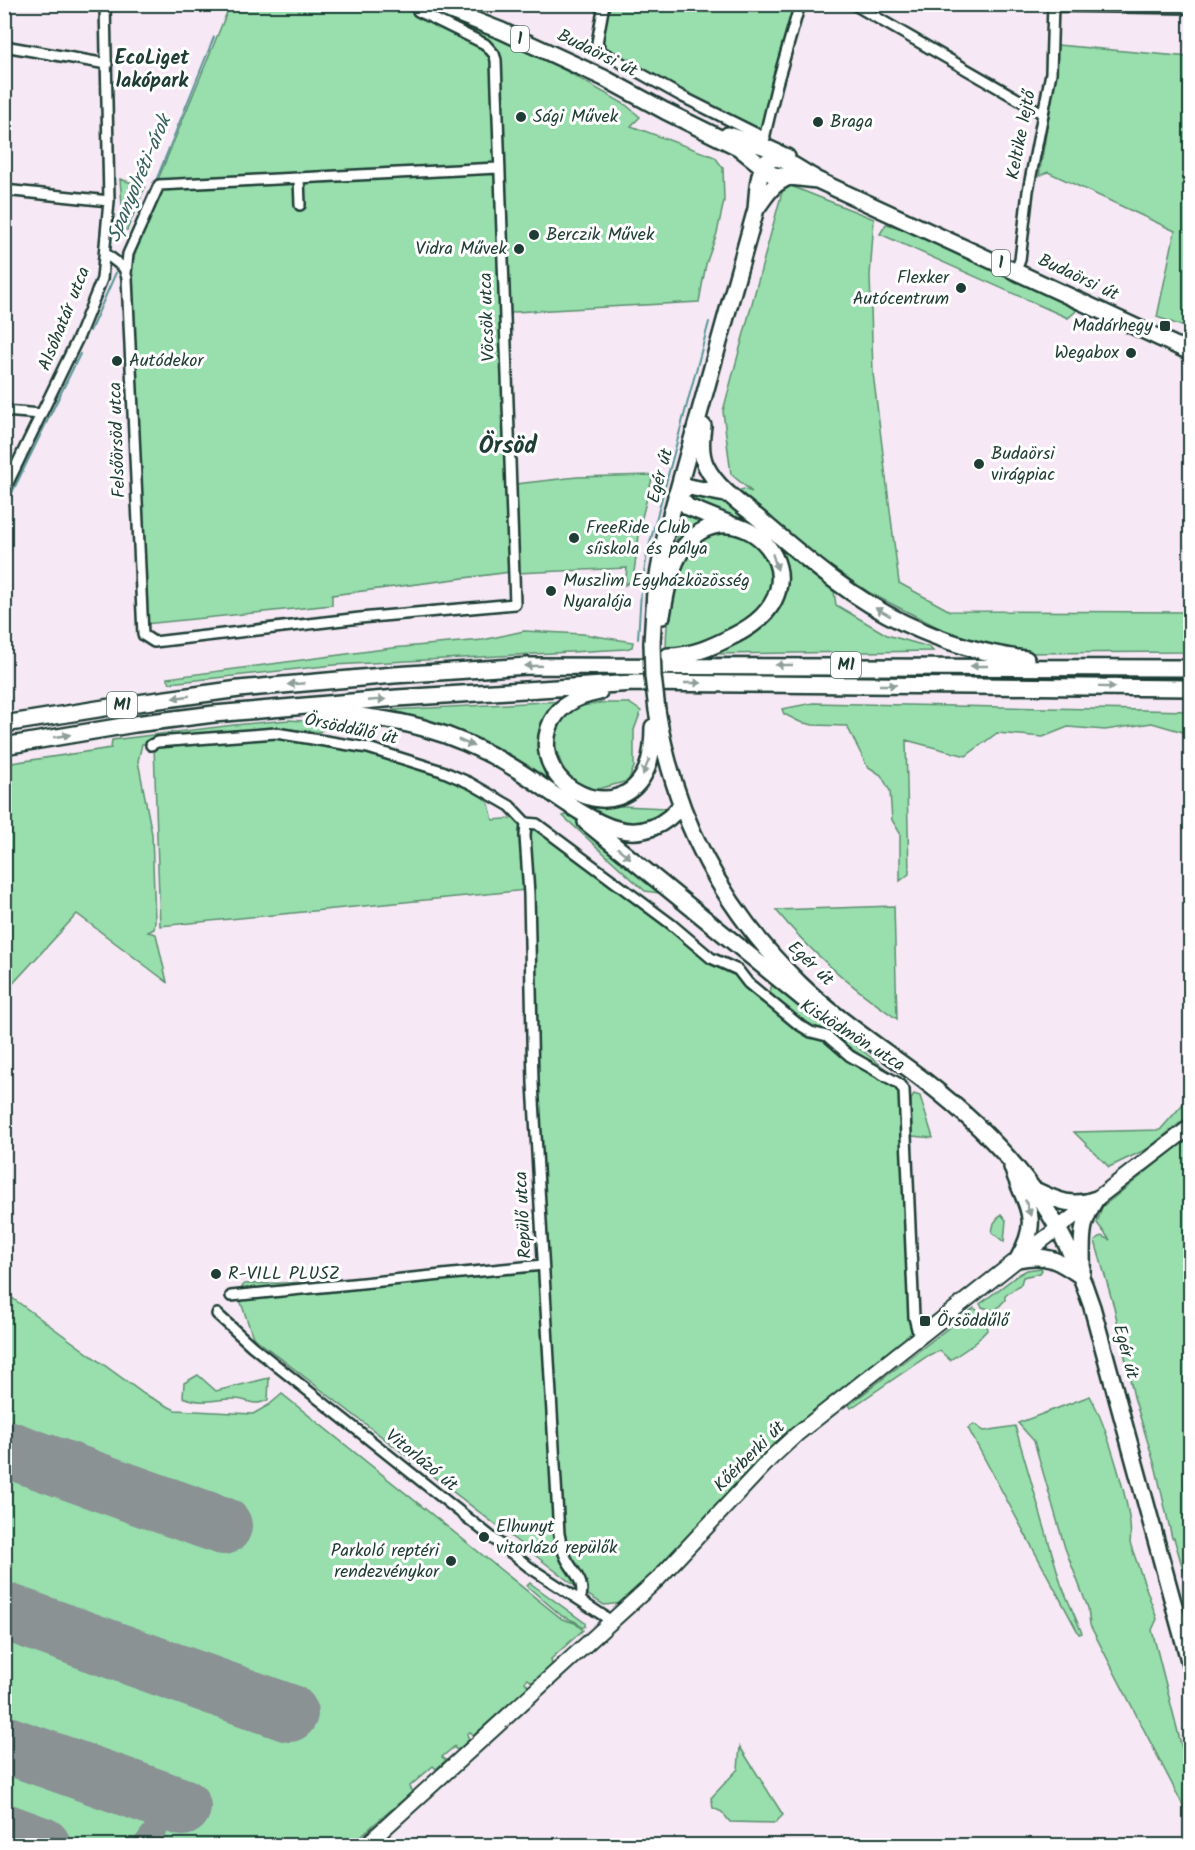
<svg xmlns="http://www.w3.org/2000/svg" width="1195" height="1850" viewBox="0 0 1195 1850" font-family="Kalam,sans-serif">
<rect width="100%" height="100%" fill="#f6e8f4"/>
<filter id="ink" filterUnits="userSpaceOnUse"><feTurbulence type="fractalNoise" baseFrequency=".0167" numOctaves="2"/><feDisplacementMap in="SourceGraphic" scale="12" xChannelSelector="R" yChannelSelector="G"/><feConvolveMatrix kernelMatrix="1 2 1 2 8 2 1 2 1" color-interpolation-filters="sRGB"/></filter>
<g filter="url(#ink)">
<!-- green -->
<path fill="#98dfad" stroke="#5c8e70" stroke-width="1.5" d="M 230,5 L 388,5 L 416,13 L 425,7 L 547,60 L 626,105 L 640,117 L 631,126 L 715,157 L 723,168 L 724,201 L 717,233 L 706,264 L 699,302 L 514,312 L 501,320 L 510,572 L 332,595 L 332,605 L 145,624 L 132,273 L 124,262 Z
M 607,5 L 798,5 L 762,137 L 599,53 Z
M 1057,45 L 1190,57 L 1190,329 L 1157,317 L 1175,231 L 1048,172 L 1039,176 L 1054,87 Z
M 120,179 L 145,187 L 127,230 L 124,229 Z
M 791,186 L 874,219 L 870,276 L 873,373 L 899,583 L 950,611 L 1190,612 L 1190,652 L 1014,653 L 961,639 L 870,593 L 823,561 L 737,491 L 744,489 L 752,492 L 731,474 L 723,411 L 782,192 Z
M 886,224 L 897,227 L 900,226 C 909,230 913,238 924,235 C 938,243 948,252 965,252 L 1036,287 L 1038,291 L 1077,308 L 1075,312 L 1068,318 L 880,234 Z
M 653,475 L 641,521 L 633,579 L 625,585 L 627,568 L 517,573 L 516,484 L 577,477 Z
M 691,495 L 724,500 L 834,592 L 836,605 L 887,635 L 929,647 L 933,651 L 711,654 C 720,646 736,643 747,636 C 754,632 760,627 765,622 C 776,613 779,603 783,591 C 800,535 733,517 693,503 L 690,499 Z
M 684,510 L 714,521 L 674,549 Z
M 722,529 L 759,542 L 775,572 L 767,606 L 729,634 L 683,651 L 666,652 C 666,615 672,563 701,537 C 706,533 716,531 722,529 Z
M 524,631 L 583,634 L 633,642 L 632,647 L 626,649 L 334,665 L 170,683 L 167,678 L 392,648 L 483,640 Z
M 564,701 L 546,725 L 549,775 L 601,805 L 666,808 L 667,811 L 665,815 L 635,825 L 620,824 L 585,808 L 517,762 L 449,727 L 392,710 Z
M 601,703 L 629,703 L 641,711 L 634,730 L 634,767 L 628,781 L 594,790 L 574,782 L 565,774 L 553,741 L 557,728 L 574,707 Z
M 813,703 L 1190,711 L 1190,734 L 1152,723 L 1105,730 L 1068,727 L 1043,737 L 997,733 L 966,756 L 906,740 L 909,874 L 900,881 L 900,833 L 892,820 L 890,791 L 881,775 L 867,766 L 847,726 L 813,725 L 800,722 L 784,714 L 782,709 Z
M 289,720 L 334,723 L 319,732 L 278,728 L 181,738 L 142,744 L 138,761 L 152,834 L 155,922 L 154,929 L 148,932 L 156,934 L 167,982 L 77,914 L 5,992 L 5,764 L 111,748 L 112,740 L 234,725 Z
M 279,734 L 390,756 L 474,787 L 489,804 L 493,820 L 517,818 L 531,822 L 744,976 L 819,1035 L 904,1090 L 919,1337 L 827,1410 L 658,1579 L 623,1603 L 604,1605 L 580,1590 L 253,1337 L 238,1294 L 244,1284 L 384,1280 L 543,1265 L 526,890 L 160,926 L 154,746 Z
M 570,814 L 661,890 L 659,893 L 645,891 L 563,816 Z
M 894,906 L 897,1019 C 851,987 811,953 776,910 Z
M 776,982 L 814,1019 L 850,1041 L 891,1073 L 889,1074 L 831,1035 L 806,1024 L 770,995 L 771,987 Z
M 914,1094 L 920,1096 L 933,1138 L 912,1136 L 911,1100 Z
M 1190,1096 L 1190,1115 L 1147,1149 L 1109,1167 L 1074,1132 L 1160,1130 Z
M 1190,1137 L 1190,1593 L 1174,1538 L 1172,1538 L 1156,1469 L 1134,1397 L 1114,1307 L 1095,1241 L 1101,1236 L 1110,1240 L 1097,1223 L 1102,1207 Z
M 1001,1214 L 1006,1220 L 1004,1242 L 992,1232 L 994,1223 Z
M 1041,1268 L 1042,1270 L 1040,1273 L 1023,1277 L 1021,1284 L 1005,1296 L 1005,1300 L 995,1311 L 982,1307 L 980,1304 L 1018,1275 L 1027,1270 Z
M 4,1292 L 144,1394 L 175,1410 L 253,1414 L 269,1405 L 282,1394 L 562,1619 L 575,1623 L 583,1630 L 551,1659 L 552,1666 L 533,1683 L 528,1679 L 525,1682 L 529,1687 L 474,1735 L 470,1732 L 467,1734 L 469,1740 L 458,1750 L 454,1748 L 455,1746 L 442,1757 L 446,1760 L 436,1769 L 433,1766 L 409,1787 L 412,1792 L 350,1845 L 5,1845 Z
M 974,1308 L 982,1314 L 988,1329 L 974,1344 L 950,1360 L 940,1351 L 929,1355 L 851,1408 L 849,1405 Z
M 198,1375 L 216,1391 L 269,1378 L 268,1400 C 252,1407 251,1400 236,1399 C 214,1398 207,1406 183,1397 L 184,1383 Z
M 1090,1396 C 1105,1422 1135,1515 1130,1543 L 1157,1619 L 1152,1630 L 1183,1752 L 1188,1751 L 1190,1757 L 1190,1819 L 1090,1625 L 1088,1608 L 1065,1548 L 1034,1441 L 1018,1423 Z
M 974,1424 L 984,1431 L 1015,1426 L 1061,1584 L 1082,1633 L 1079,1634 L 968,1428 Z
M 530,1583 L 585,1623 L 585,1626 L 582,1628 L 576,1622 L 562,1616 L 527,1586 Z
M 740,1747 L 783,1815 L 775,1823 L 730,1822 L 722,1812 L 713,1808 L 711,1798 L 738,1769 Z"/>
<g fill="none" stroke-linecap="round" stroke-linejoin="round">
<!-- stream -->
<path stroke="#599697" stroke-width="2" d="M 155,183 L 214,37
M 90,331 L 118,268
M 4,509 L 80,354
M 638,639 L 641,592 L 647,554 L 709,322"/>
<!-- taxiway -->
<path stroke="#8a9294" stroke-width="24" d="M 144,1846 L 155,1831 L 164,1801"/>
<!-- runway -->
<path stroke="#8a9294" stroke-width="58" d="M 4,1448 L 223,1526
M 4,1611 L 289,1713
M 4,1744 L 182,1807
M 4,1832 L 42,1846"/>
<!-- street casing -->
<g stroke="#1f3d34" stroke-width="14">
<path id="street" d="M 604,4 L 597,43 L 602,52 L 683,97 L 765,138
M 853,4 L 1042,113
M 1053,6 L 1190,8
M 4,46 L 107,64
M 763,143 L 777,84 L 800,4
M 299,178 L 300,205
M 4,190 L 109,201
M 106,254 L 124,268 L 127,278 L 143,635 L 154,642 L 360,618 L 515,604 L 496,60 L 494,54 L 485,44 L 418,11 L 415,4
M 1016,270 L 1020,260 L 1028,191 L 1051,73 L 1053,4
M 126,273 L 128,254 L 159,185 L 498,168
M 4,411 L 41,414
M 4,491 L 79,336 L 102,279 L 109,201 L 105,4
M 151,745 L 157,742 L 276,733 L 368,748 L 442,771 L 470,783 L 510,806 L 526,823
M 526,823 L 525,836 L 529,894 L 533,1083 L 559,1534 C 561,1542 562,1550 566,1558 C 573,1572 587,1583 580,1599
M 526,823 L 537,824 L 671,924 L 711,958 L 738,970 L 748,983 L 798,1024 L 811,1032 L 827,1036 L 850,1056 L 898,1083 L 904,1090 L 914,1317 L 919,1337
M 231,1296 L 543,1265
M 217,1314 L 252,1346 L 529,1567 L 613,1622"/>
</g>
<!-- secondary casing -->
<g stroke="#1f3d34" stroke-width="18">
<path id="secondary" d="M 365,1846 L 658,1579 L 771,1458 L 797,1434 L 1018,1259 L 1190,1127"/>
</g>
<!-- primary casing -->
<g stroke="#1f3d34" stroke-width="20">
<path id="primary" d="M 433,4 L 502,31 L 604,78 L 665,111 L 738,147 L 773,175 L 817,180 L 1190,352
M 728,135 L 763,146 L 787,157
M 756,209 C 766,196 773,182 790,177
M 703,426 C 701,439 700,454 706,466 C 716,487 739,503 757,517 C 803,556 849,597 904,623 C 942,641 984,654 1026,659
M 676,494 L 688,507 L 730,524
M 676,494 L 689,487 L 730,495
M 662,616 C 666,593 670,566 684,547 C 735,479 840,584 733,636 C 712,647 692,656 668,656
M 652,643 L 655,591 L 666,533 L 756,209 C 758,192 756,150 783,160 C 793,164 803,172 813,177
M 599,692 C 577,696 557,705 549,728 C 530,788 621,831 647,768 C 652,755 653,741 653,727
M 657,710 C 674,817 721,907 799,983 C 836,1019 880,1047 921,1078 C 1004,1142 1059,1206 1092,1307 L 1190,1664
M 319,713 C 394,716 454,730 519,771 C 545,787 588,822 617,829 C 643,836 666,825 681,805
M 4,724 L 123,705 L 239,689 L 394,675 L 528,666 L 1190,668
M 4,746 L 135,724 L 214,714 L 397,698 L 634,683 L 1190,688
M 586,822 L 807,1002
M 1012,1167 C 1026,1208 1042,1217 1018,1259
M 1037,1191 C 1058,1201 1073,1208 1096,1199
M 1018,1259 C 1046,1253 1058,1260 1081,1276
M 1082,1273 C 1083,1241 1078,1227 1096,1199"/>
</g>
<!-- street -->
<use href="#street" stroke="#fff" stroke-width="9"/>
<!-- secondary -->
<use href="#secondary" stroke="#fff" stroke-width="14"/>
<!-- primary -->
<use href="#primary" stroke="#fff" stroke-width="15"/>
<!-- primary-bridge casing -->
<g stroke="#1f3d34" stroke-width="20" stroke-linecap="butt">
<path id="primary-bridge" d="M 652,643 L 653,676 L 657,710"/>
</g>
<!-- primary-bridge -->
<use href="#primary-bridge" stroke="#fff" stroke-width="15"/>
</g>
<!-- one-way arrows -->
<defs><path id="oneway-solid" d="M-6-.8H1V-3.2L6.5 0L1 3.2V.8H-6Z" transform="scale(1.5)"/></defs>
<g fill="#8f9e9a">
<use href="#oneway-solid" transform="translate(775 562) rotate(72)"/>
<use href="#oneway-solid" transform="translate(883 612) rotate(-151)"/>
<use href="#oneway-solid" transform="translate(784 665) rotate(-180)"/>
<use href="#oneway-solid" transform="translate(533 666) rotate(178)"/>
<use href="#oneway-solid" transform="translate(979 666) rotate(-180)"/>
<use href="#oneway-solid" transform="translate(693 683)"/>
<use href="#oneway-solid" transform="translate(296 684) rotate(175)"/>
<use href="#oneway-solid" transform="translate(888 685)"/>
<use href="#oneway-solid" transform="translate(1107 687) rotate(1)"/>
<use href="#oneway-solid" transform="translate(181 697) rotate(172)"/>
<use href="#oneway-solid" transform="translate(377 700) rotate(-5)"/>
<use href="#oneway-solid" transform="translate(62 736) rotate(-9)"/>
<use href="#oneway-solid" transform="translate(466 743) rotate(24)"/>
<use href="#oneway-solid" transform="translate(646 767) rotate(112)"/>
<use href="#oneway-solid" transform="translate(624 853) rotate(39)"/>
<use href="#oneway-solid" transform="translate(1028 1208) rotate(71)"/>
</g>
</g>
<!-- markers -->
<g fill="#1f3d34" stroke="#fff" stroke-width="2">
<circle cx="521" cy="117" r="6"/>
<circle cx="818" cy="122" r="6"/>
<circle cx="534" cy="235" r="6"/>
<circle cx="519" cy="249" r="6"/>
<circle cx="961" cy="288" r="6"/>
<rect x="1159" y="320" width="12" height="12" rx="3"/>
<circle cx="1131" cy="353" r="6"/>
<circle cx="117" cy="361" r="6"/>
<circle cx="979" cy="464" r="6"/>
<circle cx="574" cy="538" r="6"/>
<circle cx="551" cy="591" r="6"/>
<circle cx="216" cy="1274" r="6"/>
<rect x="919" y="1315" width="12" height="12" rx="3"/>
<circle cx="484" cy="1537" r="6"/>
<circle cx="451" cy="1561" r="6"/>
</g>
<g text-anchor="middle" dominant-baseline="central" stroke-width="6" stroke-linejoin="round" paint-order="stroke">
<!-- shield labels -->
<g fill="#fff" stroke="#627771" stroke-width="1.5">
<rect x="511" y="26" width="18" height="26" rx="4.5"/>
<rect x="992" y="250" width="18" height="26" rx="4.5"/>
<rect x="831" y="652" width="30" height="26" rx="4.5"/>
<rect x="107" y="692" width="30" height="26" rx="4.5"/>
</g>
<g font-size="16" font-weight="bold" fill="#1f3d34">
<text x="520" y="39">1</text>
<text x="1001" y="263">1</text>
<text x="846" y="665">M1</text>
<text x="122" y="705">M1</text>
</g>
<!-- street labels -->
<g font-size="18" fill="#1f3d34" stroke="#fff">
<text transform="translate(597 54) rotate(26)">Budaörsi út</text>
<text transform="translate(1022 135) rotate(-79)">Keltike lejtő</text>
<text transform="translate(1078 278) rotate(25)">Budaörsi út</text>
<text transform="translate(488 317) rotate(-92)">Vöcsök utca</text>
<text transform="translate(65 319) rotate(-68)">Alsóhatár utca</text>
<text transform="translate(118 440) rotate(-92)">Felsőörsöd utca</text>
<text transform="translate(661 476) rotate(-75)">Egér út</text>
<text transform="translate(351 730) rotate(12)">Örsöddűlő út</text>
<text transform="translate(810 964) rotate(44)">Egér út</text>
<text transform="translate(852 1036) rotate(32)">Kisködmön utca</text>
<text transform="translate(524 1215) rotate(-93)">Repülő utca</text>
<text transform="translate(1125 1352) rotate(75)">Egér út</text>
<text transform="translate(750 1457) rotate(-45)">Kőérberki út</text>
<text transform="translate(421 1461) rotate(39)">Vitorlázó út</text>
</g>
<!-- poi labels -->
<g font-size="18" fill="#1f3d34" stroke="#fff" text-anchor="start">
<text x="533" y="117">Sági Művek</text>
<text x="830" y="122">Braga</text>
<text x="546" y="235">Berczik Művek</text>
<text x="507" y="249" text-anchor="end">Vidra Művek</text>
<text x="949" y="278" text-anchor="end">Flexker<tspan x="949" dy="21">Autócentrum</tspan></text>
<text x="1153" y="326" text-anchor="end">Madárhegy</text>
<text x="1119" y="353" text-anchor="end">Wegabox</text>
<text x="129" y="361">Autódekor</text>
<text x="991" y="454">Budaörsi<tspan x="991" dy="21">virágpiac</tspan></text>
<text x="586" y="528">FreeRide Club<tspan x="586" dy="21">síiskola és pálya</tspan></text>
<text x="563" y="581">Muszlim Egyházközösség<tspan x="563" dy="21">Nyaralója</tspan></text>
<text x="228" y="1274">R-VILL PLUSZ</text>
<text x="937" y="1321">Örsöddűlő</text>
<text x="496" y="1527">Elhunyt<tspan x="496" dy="21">vitorlázó repülők</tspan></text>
<text x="439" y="1551" text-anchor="end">Parkoló reptéri<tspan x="439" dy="21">rendezvénykor</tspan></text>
</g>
<!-- neighbourhood labels -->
<g font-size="20" font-weight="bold" fill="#1f3d34" stroke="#fff">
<text x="152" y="59">EcoLiget<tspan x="152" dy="23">lakópark</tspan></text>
</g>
<!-- water labels -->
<g font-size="20" font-style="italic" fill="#37625d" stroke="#fff">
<text transform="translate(140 179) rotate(-67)">Spanyolréti-árok</text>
</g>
<!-- district labels -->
<g font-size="24" font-weight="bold" fill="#1f3d34" stroke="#fff">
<text x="508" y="446">Örsöd</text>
</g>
</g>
<!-- margin -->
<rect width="1195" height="1850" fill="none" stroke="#fff" stroke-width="24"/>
<rect x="12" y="12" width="1171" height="1826" fill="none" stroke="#1f3d34" stroke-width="2" filter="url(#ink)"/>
</svg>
